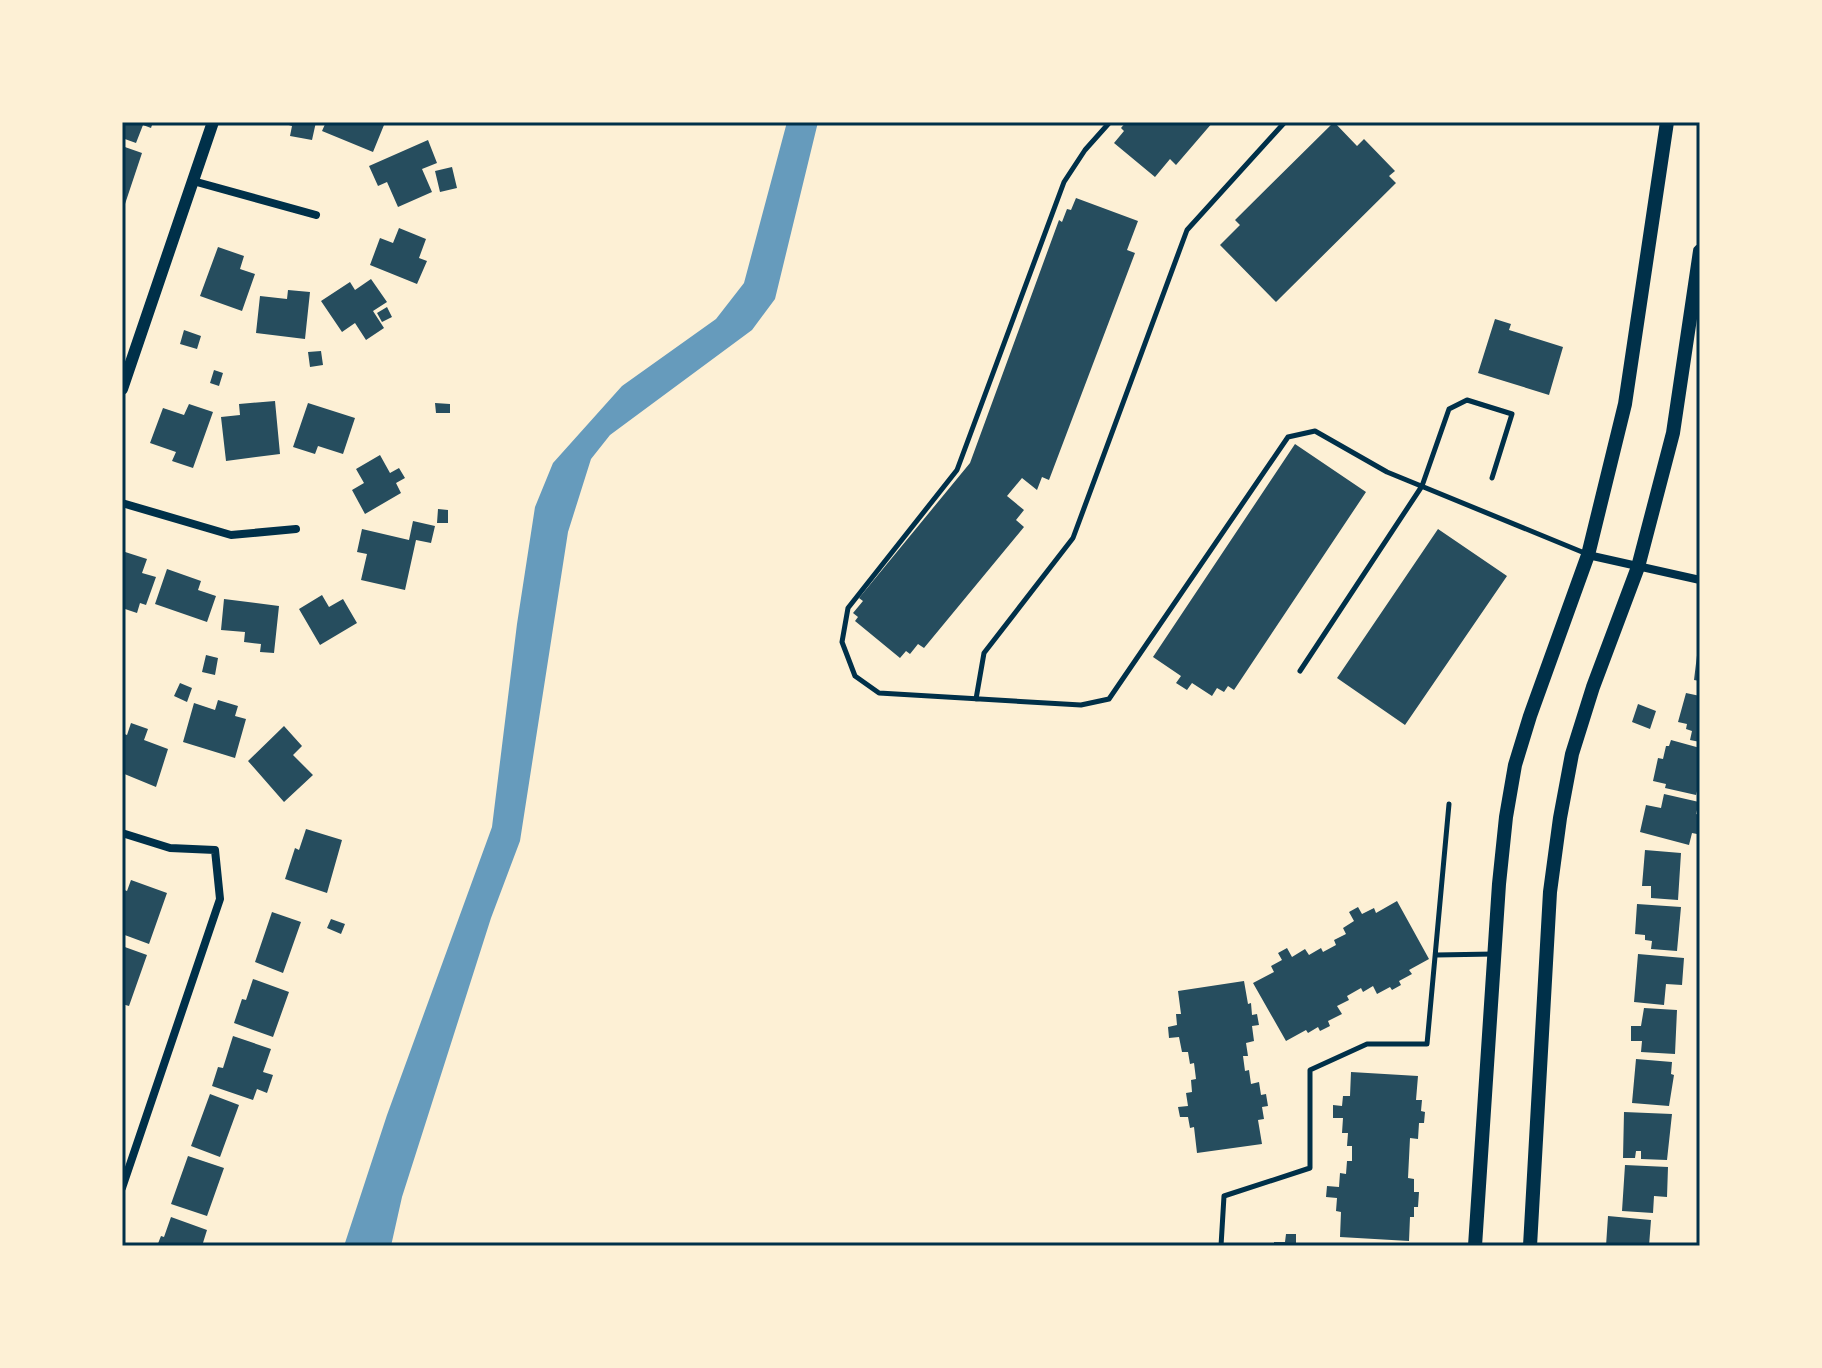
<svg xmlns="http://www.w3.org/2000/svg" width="1822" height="1368" viewBox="0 0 1822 1368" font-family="'PT Sans',sans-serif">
<rect width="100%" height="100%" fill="#fdf0d5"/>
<!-- water -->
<path fill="#669bbc" d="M 787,122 L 818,122 L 775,299 L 752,330 L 610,435 L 591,459 L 568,532 L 520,841 L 491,918 L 402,1197 L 391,1246 L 344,1246 L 387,1115 L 492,827 L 517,624 L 535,507 L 553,463 L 622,386 L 716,319 L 744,283 Z"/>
<!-- building -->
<path fill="#264d5e" d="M 122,122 L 153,122 L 151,128 L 143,125 L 136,143 L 122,138 Z
M 279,122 L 316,122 L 312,140 L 290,136 L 292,126 Z
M 326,122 L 377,122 L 384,125 L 373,152 L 322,131 Z
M 1126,122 L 1213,122 L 1176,165 L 1170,159 L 1155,177 L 1114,143 L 1124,131 L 1121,128 Z
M 1334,122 L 1357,146 L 1364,139 L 1395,171 L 1389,176 L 1396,183 L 1276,302 L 1220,245 L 1240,225 L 1235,220 Z
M 428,140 L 437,163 L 422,169 L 432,192 L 398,207 L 387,182 L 378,186 L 369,166 Z
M 122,146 L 142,153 L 123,210 L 122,210 Z
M 452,167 L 457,188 L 440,192 L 435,171 Z
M 1076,198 L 1138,221 L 1127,250 L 1135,253 L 1049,480 L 1042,477 L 1037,490 L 1022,478 L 1007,496 L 1024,510 L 1016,520 L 1024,527 L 924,648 L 918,644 L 910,654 L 906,651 L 900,658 L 855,621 L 858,617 L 853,613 L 863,601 L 859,598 L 970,463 L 1059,220 L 1062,222 L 1067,209 L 1071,210 Z
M 399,228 L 426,239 L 419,258 L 427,261 L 417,284 L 370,265 L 380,238 L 393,243 Z
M 218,247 L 244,256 L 240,269 L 255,274 L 242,311 L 200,296 Z
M 371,279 L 387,302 L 373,311 L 384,328 L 366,340 L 355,323 L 342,332 L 321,301 L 350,282 L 355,290 Z
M 288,290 L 310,292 L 305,339 L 256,333 L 260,296 L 287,299 Z
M 387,307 L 392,317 L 382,322 L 377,313 Z
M 1495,319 L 1511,324 L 1509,330 L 1563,347 L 1549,395 L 1478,373 Z
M 184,330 L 201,336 L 197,349 L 180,344 Z
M 321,351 L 323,365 L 310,367 L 308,352 Z
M 214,370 L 223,373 L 219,386 L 210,383 Z
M 275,401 L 280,454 L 226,461 L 221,417 L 240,415 L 239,404 Z
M 308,403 L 355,418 L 343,454 L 318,446 L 315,454 L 293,447 Z
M 435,403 L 450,404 L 450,413 L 436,413 Z
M 189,404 L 213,412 L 193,468 L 172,461 L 176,452 L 150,443 L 163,408 L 184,415 Z
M 1295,444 L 1366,492 L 1234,690 L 1228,686 L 1224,692 L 1217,688 L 1212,696 L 1192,683 L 1187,690 L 1176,683 L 1181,676 L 1153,657 Z
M 380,455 L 390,473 L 399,468 L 405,478 L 396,483 L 401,493 L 365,514 L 352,490 L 364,483 L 356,469 Z
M 438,509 L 448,510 L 448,523 L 437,523 Z
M 413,521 L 435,526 L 431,543 L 416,540 L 405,590 L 361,580 L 367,554 L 357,552 L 362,529 L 409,540 Z
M 1438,529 L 1507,576 L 1405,725 L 1337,678 Z
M 122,551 L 147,559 L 142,573 L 156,577 L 146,605 L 140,603 L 137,613 L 122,608 Z
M 167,569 L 201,581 L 198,590 L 216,596 L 207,622 L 155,604 Z
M 322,595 L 329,607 L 343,599 L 357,623 L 320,645 L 299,609 Z
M 224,599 L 279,606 L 274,653 L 260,652 L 261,644 L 244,642 L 245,632 L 221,630 Z
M 1698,647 L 1700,647 L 1700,681 L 1694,680 Z
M 206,655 L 218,658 L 215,675 L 202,672 Z
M 180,683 L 192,688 L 187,702 L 174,696 Z
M 1686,693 L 1700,696 L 1700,742 L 1690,740 L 1692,731 L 1686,729 L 1687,724 L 1678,722 Z
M 218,700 L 238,706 L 235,716 L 246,719 L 235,758 L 183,742 L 194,703 L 215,710 Z
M 1638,704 L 1656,711 L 1650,729 L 1632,722 Z
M 131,723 L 148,729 L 144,740 L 168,749 L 156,787 L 122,773 L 122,733 L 127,735 Z
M 284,726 L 302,746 L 293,755 L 313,775 L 284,802 L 248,761 Z
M 1671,740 L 1700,748 L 1700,780 L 1696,795 L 1665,788 L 1666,784 L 1653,781 L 1658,758 L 1663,759 L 1666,746 L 1669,746 Z
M 1664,794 L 1699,802 L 1696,814 L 1700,815 L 1700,820 L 1697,834 L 1692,833 L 1689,845 L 1640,832 L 1646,805 L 1661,808 Z
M 306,829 L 342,840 L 327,893 L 285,879 L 295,848 L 299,850 Z
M 1645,850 L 1681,853 L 1678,900 L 1651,898 L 1651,886 L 1642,886 Z
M 131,880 L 167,893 L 149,944 L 122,934 L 122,889 L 127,891 Z
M 1397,901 L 1429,959 L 1409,970 L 1412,974 L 1399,981 L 1401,985 L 1392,990 L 1390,987 L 1377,994 L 1373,986 L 1363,992 L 1361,988 L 1347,996 L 1349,1000 L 1337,1006 L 1342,1014 L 1328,1021 L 1330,1026 L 1320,1031 L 1318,1027 L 1308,1033 L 1306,1030 L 1286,1041 L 1253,983 L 1274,972 L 1271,966 L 1282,960 L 1278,953 L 1287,948 L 1292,957 L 1305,949 L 1309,955 L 1321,948 L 1323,952 L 1336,945 L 1334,940 L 1346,934 L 1343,928 L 1354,921 L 1349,912 L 1358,907 L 1362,914 L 1374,908 L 1376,913 Z
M 1637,904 L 1681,907 L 1677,951 L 1651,949 L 1652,941 L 1645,940 L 1645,935 L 1635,934 Z
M 272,912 L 301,922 L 283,973 L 255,962 Z
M 331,919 L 345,924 L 341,934 L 327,928 Z
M 122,946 L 147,955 L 129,1006 L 122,1004 Z
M 1638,954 L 1684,958 L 1682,985 L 1666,984 L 1664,1005 L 1634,1002 Z
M 253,979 L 289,992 L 273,1037 L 234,1023 L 242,999 L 246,1000 Z
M 1244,981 L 1248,1004 L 1251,1003 L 1252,1015 L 1257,1014 L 1259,1025 L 1252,1026 L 1254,1041 L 1246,1043 L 1248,1056 L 1243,1056 L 1245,1071 L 1249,1070 L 1251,1084 L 1259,1082 L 1261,1095 L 1266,1094 L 1268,1106 L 1262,1107 L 1264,1119 L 1258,1120 L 1262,1144 L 1197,1153 L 1194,1127 L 1190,1128 L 1188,1117 L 1180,1117 L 1178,1107 L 1188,1106 L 1186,1093 L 1192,1092 L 1191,1080 L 1196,1079 L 1194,1063 L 1190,1064 L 1188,1052 L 1182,1052 L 1179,1037 L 1169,1038 L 1168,1027 L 1177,1025 L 1176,1014 L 1181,1014 L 1178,991 Z
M 1644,1008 L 1677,1010 L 1675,1054 L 1641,1052 L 1642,1041 L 1631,1041 L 1631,1026 L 1641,1026 Z
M 233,1036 L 271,1049 L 263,1072 L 273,1075 L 267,1093 L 257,1089 L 253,1100 L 212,1086 L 218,1067 L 223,1068 Z
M 1636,1059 L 1672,1062 L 1671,1074 L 1674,1075 L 1669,1106 L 1632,1103 Z
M 1351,1072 L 1418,1076 L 1416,1100 L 1422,1100 L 1421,1111 L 1425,1112 L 1424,1123 L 1419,1123 L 1418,1139 L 1410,1138 L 1408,1178 L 1414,1179 L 1414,1192 L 1419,1192 L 1418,1207 L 1414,1207 L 1414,1217 L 1410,1217 L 1409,1241 L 1340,1237 L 1341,1212 L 1336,1211 L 1337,1198 L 1326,1197 L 1327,1186 L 1339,1187 L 1340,1173 L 1346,1174 L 1347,1161 L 1352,1161 L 1352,1146 L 1347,1146 L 1348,1133 L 1342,1133 L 1343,1118 L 1333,1118 L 1333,1105 L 1342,1106 L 1343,1096 L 1350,1096 Z
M 210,1094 L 239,1105 L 220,1157 L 191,1146 Z
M 1624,1112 L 1672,1114 L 1667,1160 L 1641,1159 L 1641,1151 L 1636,1151 L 1635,1158 L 1623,1158 Z
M 188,1156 L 224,1168 L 207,1216 L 171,1204 Z
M 1625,1165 L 1668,1167 L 1667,1197 L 1654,1196 L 1653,1213 L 1622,1211 Z
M 1608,1216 L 1651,1220 L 1649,1246 L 1606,1246 Z
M 171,1217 L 207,1230 L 202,1246 L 157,1246 L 161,1236 L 164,1237 Z
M 1286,1234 L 1296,1234 L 1296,1246 L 1274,1246 L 1274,1242 L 1285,1242 Z"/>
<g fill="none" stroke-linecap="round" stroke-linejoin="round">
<!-- service -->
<path stroke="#003049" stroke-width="5" d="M 1110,122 L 1085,150 L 1064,182 L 957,470 L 848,608 L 842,642 L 855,676 L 879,693 L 1081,705 L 1109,699 L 1288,437 L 1315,431 L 1387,472 L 1587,554
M 1300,671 L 1422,486 L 1449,409 L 1467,400 L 1512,414 L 1492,478
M 976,699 L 984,653 L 1073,538 L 1187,230 L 1285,122
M 1436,955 L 1494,954
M 1221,1246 L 1224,1196 L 1310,1168 L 1310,1070 L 1367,1044 L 1427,1044 L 1449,804"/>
<!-- minor -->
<path stroke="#003049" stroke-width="8" d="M 193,181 L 316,215
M 122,503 L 231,535 L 296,529
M 1588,555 L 1700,580
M 122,833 L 170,848 L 215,850 L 220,899 L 122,1188"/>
<!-- tertiary -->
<path stroke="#003049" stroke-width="12" d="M 122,389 L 213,122"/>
<!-- secondary -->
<path stroke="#003049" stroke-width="14" d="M 1475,1246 L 1499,884 L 1506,817 L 1515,765 L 1530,716 L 1588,555 L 1625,404 L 1667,122
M 1530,1246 L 1550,892 L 1560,818 L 1572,754 L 1593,687 L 1638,567 L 1673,433 L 1700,251"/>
</g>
<!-- border -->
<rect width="1822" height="1368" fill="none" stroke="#fdf0d5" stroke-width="248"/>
<rect x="124" y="124" width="1574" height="1120" fill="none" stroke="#003049" stroke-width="3"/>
</svg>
